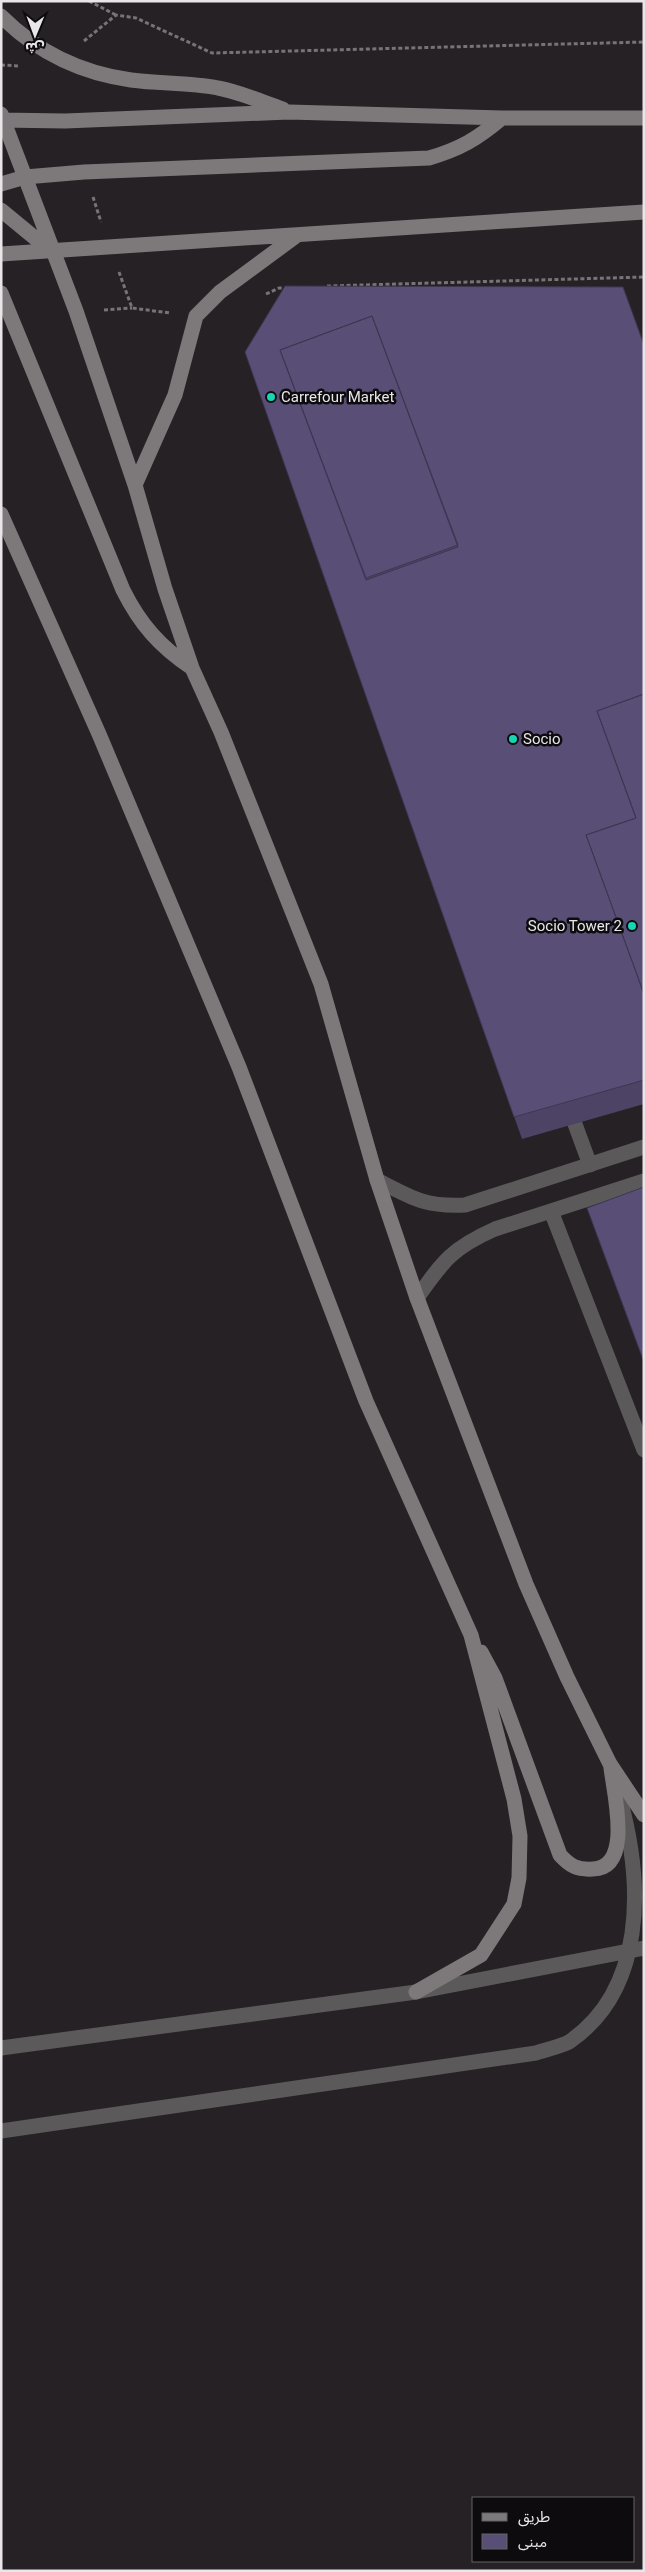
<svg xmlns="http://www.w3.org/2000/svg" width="645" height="2572" viewBox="0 0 645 2572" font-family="Roboto,'Noto Sans Arabic',sans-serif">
<rect width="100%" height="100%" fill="#252125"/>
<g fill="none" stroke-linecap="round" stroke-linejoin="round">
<!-- path -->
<path stroke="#777377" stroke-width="3" stroke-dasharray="4 2.5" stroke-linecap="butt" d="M 89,1 L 116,15
M 84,41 L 116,15 L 136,18 L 212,53 L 644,42
M 1,65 L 19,66
M 93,197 L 101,222
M 119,272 L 132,308 L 170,313
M 327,286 L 644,277
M 266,294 L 279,288 L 286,288
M 104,310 L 132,308"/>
<!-- lane -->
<path stroke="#5c595a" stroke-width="15" d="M 568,1105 L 590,1165
M 377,1180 C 412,1198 425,1207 465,1205 L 644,1147
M 551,1211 L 644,1450
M 417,1298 C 443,1261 452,1248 495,1229 L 644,1181"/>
<!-- street -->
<path stroke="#5c595a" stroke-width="15" d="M 1,2048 L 416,1992 L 644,1948
M 1,2131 L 536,2053 C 547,2049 559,2047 569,2042 C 645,1990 644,1886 620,1799"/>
<!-- secondary -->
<path stroke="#7d787a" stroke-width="15" d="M 1,16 C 37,52 81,73 131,80 C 160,84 189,82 218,88 C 240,92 262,102 283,109
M 1,114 L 76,311 L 135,485 L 165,589 L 192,668 L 221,732 L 321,984 L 377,1180 L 417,1298 L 526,1584 L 567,1677 L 610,1764 L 644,1815
M 1,120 L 65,121 L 289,112 L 502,118 L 644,118
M 1,184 L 25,177 L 84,172 L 429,158 C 460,149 477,139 502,118
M 1,210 L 52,252
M 1,254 L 644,212
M 1,293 L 123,590 C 140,624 160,647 192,668
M 135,485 L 175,395 L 196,316 L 220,292 L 296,236
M 1,514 L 99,734 L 239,1067 L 366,1401 L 471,1635 L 514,1799 L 520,1836 L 519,1878 L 514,1904 L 481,1955 L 416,1992
M 481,1652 L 495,1678 L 560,1855 C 570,1866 577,1870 593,1869 C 633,1868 614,1794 611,1768"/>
</g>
<!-- wall -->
<path fill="#4c4365" d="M 644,345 L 644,1104 L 522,1139 L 245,352 Z"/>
<!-- building -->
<path fill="#584e76" stroke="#3e3753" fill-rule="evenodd" d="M 285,286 L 623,287 L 644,345 L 644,694 L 597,711 L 636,818 L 586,835 L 644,994 L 644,1080 L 514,1117 L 245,352 ZM 372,316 L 458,547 L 366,580 L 280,350 Z
M 372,316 L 458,545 L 366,578 L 280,350 Z
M 644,694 L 644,994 L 586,835 L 636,818 L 597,711 Z
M 644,1187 L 644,1362 L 587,1208 Z"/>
<!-- markers -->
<g fill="#17d5b2" stroke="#0d0b0d" stroke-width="2">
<circle cx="271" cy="397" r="5"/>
<circle cx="513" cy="739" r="5"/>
<circle cx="632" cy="926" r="5"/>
</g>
<g text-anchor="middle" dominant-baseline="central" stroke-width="5" stroke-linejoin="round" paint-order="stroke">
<!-- poi labels -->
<g font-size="15" fill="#e9e6e9" stroke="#0d0b0d" text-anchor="start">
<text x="281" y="397">Carrefour Market</text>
<text x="523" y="739">Socio</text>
<text x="622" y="926" text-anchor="end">Socio Tower 2</text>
</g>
</g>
<!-- border -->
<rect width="645" height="2572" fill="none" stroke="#e9e6e9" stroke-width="5"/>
<!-- legend -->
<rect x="472" y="2497" width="162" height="65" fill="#0d0b0d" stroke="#656365"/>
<rect x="482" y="2513" width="25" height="8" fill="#7d787a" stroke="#656365"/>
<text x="518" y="2522" font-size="15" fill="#e9e6e9">طريق</text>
<rect x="482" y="2534" width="25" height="15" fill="#584e76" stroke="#656365"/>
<text x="518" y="2547" font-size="15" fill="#e9e6e9">مبنى</text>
<!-- north arrow -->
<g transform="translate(35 35) rotate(181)" stroke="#0d0b0d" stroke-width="4" paint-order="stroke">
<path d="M0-4L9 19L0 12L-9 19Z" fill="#e9e6e9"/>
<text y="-8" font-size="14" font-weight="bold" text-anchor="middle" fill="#e9e6e9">ش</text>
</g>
</svg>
